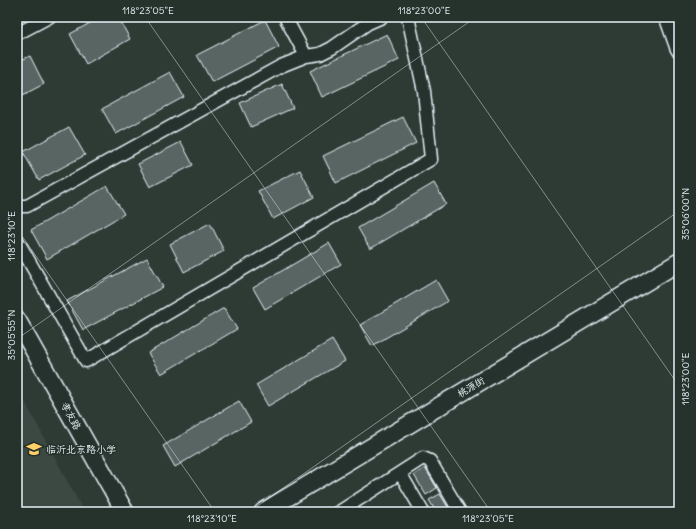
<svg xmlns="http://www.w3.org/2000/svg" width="696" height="529" viewBox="0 0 696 529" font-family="Delius,'LXGW WenKai TC',sans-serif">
<rect width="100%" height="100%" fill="#2e3b35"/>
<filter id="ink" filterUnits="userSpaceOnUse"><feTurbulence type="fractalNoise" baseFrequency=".025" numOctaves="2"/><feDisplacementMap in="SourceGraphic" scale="8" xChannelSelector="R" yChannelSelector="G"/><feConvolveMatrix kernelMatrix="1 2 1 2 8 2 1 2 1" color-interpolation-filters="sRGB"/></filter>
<g filter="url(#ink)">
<!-- built -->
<path fill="#3b4843" d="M 17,387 L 84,512 L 17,512 Z"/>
<!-- building -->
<path fill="#596563" stroke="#e8f1f8" d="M 101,17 L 118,17 L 130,39 L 86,64 L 70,34 Z
M 265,20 L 279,47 L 212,82 L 197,55 Z
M 387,34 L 399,60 L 322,97 L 310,71 Z
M 30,56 L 44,84 L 17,98 L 17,62 Z
M 170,72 L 184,97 L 116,134 L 102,109 Z
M 282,84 L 293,108 L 251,127 L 240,103 Z
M 403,117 L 416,143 L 336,183 L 323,156 Z
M 69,127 L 85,155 L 39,180 L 23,152 Z
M 181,142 L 193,165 L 150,187 L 138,164 Z
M 300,170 L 314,197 L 273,219 L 258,191 Z
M 434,183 L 446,204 L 370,249 L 358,228 Z
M 107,186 L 124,214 L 47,259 L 31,230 Z
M 210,223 L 224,251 L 184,272 L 170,244 Z
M 329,243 L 341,264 L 265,309 L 253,288 Z
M 147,258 L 163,287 L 83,330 L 67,301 Z
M 436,280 L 448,301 L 372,346 L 360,325 Z
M 224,308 L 237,329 L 161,374 L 148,353 Z
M 332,340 L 345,361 L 268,406 L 256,385 Z
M 239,401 L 251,422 L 175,467 L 163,446 Z
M 425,468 L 437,488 L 426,495 L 414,475 Z
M 440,494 L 449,509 L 444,512 L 436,512 L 429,500 Z"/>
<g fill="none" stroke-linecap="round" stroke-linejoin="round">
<!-- street casing -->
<g stroke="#e8f1f8" stroke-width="15">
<path id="street" d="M 285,17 L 306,56
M 17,34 L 49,17
M 17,206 L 27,206 L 281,66 L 306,56 L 320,54 L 332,48 L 368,23 L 382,17
M 17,240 L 86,361 L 431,159 L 424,91 L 408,17
M 400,473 L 423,512
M 339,512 L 423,458 L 430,461 L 460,512"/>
</g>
<!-- secondary casing -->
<g stroke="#e8f1f8" stroke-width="20">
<path id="secondary" d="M 668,17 L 679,48
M 17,320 L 125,512
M 263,512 L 679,262"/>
</g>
<!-- street -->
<use href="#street" stroke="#26332d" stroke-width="12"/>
<!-- secondary -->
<use href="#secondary" stroke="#26332d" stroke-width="17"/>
</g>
</g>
<!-- ticks -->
<path fill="none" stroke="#e8f1f8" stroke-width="1" stroke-opacity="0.45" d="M 145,17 L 491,512M 421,17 L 679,386M 17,229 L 215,512M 17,339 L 476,17M 249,512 L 679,211"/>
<!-- icons -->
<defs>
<g id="school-bare" transform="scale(1.2)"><path d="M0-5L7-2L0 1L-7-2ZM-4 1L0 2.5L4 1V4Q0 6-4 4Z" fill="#ffd166" stroke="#26332d" stroke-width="2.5" paint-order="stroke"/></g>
</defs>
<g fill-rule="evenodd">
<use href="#school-bare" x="34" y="449"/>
</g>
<g text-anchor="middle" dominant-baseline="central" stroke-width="3" stroke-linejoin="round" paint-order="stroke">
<!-- street labels -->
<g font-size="10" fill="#e8f1f8" stroke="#26332d">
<text transform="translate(471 387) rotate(-31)">桃源街</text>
<text transform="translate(71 416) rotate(61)">孝友路</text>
</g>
<!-- poi labels -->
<g font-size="10" fill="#e8f1f8" stroke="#26332d" text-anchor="start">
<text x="46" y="449">临沂北京路小学</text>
</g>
</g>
<!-- margin -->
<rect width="696" height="529" fill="none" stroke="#26332d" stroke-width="44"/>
<rect x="22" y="22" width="652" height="485" fill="none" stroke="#e8f1f8" stroke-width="1.5"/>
<g font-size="10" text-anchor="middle" fill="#e8f1f8">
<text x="148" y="14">118°23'05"E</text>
<text x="424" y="14">118°23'00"E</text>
<text transform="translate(685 214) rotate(-90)" y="4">35°06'00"N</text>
<text transform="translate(11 236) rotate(-90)" y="4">118°23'10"E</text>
<text transform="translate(11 335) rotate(-90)" y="4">35°05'55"N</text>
<text transform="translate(685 379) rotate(-90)" y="4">118°23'00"E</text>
<text x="212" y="522">118°23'10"E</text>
<text x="488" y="522">118°23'05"E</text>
</g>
</svg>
